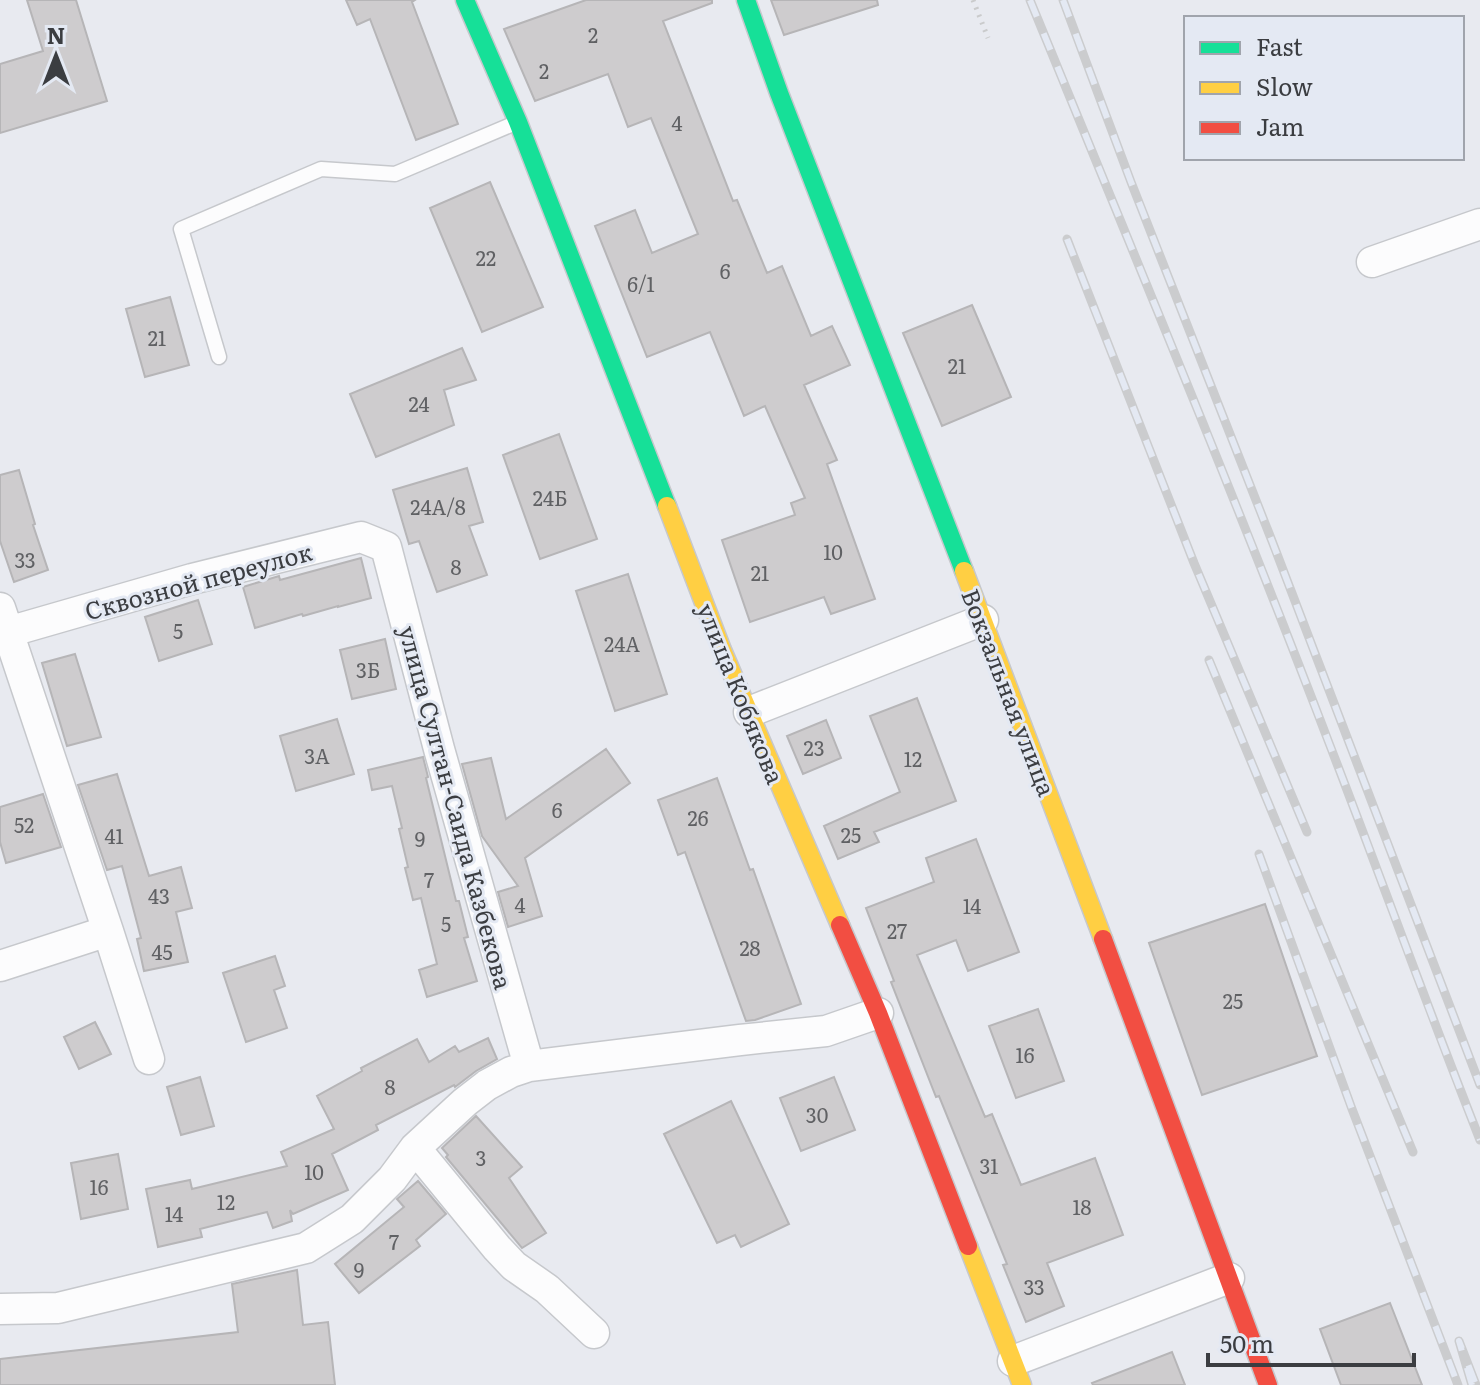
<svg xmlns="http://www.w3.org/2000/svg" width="1480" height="1385" viewBox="0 0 1480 1385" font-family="Literata,serif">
<rect width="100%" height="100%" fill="#e8eaf0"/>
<!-- building -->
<path fill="#ceccce" stroke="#b6b5b7" stroke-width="2" d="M 27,0 L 76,0 L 107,101 L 0,133 L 0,64 L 43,51 Z
M 346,0 L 415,0 L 412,2 L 458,124 L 416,140 L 370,19 L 357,25 Z
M 586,0 L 712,0 L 712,3 L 663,21 L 733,201 L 737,200 L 767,273 L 782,266 L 811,336 L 832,326 L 850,365 L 804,385 L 837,460 L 827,464 L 875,599 L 831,614 L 824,597 L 750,622 L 722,540 L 795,515 L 791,503 L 805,498 L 765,406 L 744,416 L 710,332 L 647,357 L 595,226 L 635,210 L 652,253 L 698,234 L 651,118 L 628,127 L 608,74 L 535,101 L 504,29 Z
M 771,0 L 877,0 L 878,5 L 784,35 Z
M 490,182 L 543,307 L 482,332 L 430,208 Z
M 170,297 L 189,365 L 145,377 L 126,309 Z
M 972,305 L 1011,397 L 942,426 L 903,333 Z
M 462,348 L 476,380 L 444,390 L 454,425 L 376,457 L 350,394 Z
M 559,434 L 597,539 L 540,559 L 503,455 Z
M 467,468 L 483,522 L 469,526 L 487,575 L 437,592 L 419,541 L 409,544 L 393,490 Z
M 19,470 L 35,524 L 33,525 L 48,570 L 14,582 L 0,541 L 0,475 Z
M 361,558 L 371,598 L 338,607 L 338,606 L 303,616 L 302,614 L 255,628 L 243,587 L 279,576 L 280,580 Z
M 628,574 L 667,694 L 615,711 L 576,591 Z
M 198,600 L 212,644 L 159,661 L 145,617 Z
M 385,639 L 396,689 L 352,699 L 340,650 Z
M 75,654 L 101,737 L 67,746 L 42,663 Z
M 917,698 L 956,801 L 874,832 L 879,842 L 838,859 L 824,826 L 900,792 L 870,716 Z
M 337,719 L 354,774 L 296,791 L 280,736 Z
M 826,720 L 841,758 L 803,774 L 787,736 Z
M 606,749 L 630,783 L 525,858 L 542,916 L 508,927 L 498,892 L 518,886 L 482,836 L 462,764 L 491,758 L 506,819 Z
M 423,757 L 428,777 L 426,778 L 456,901 L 459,901 L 468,937 L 464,938 L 477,981 L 427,997 L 419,970 L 437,964 L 421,898 L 413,900 L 405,868 L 408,867 L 399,829 L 402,828 L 392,786 L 372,790 L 368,770 Z
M 117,774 L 149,876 L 181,867 L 192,908 L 176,912 L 188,962 L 144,971 L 137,939 L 141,938 L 122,866 L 107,870 L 78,785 Z
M 717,778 L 750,870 L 753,869 L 801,1004 L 755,1020 L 746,1021 L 685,852 L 678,855 L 658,800 Z
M 43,794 L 61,847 L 6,863 L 0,842 L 0,807 Z
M 976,839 L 1019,952 L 968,971 L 956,940 L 917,955 L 985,1117 L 992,1114 L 1021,1185 L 1095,1158 L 1123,1235 L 1047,1263 L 1064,1306 L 1026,1322 L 1003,1265 L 1007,1264 L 939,1096 L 936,1097 L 891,982 L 894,981 L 866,908 L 934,882 L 926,858 Z
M 1265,904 L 1317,1056 L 1202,1095 L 1149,943 Z
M 275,956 L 285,986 L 274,990 L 287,1028 L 246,1042 L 223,973 Z
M 1038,1009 L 1064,1081 L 1016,1098 L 989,1026 Z
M 95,1022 L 111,1054 L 79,1069 L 64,1037 Z
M 488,1038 L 497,1059 L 476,1071 L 455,1087 L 454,1085 L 376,1125 L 378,1130 L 332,1154 L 348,1190 L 293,1214 L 290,1210 L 292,1221 L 273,1228 L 267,1212 L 200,1229 L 202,1237 L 158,1247 L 146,1189 L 190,1180 L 192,1189 L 287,1166 L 281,1152 L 334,1129 L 317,1096 L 362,1071 L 361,1068 L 417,1039 L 429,1062 L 455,1046 L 459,1052 Z
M 200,1077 L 214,1126 L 181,1135 L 167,1087 Z
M 834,1077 L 855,1130 L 801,1151 L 780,1098 Z
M 731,1101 L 789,1224 L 741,1247 L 735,1235 L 717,1243 L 664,1134 Z
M 476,1116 L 522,1167 L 509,1178 L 546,1233 L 522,1248 L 446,1157 L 448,1155 L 442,1148 Z
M 118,1154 L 128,1209 L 81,1219 L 71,1163 Z
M 418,1181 L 446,1214 L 416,1240 L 420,1246 L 359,1293 L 335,1264 L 404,1207 L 397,1199 Z
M 297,1270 L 303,1325 L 328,1322 L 335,1385 L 0,1385 L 0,1359 L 238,1332 L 232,1284 Z
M 1390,1303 L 1422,1385 L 1341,1385 L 1320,1329 Z
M 1172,1352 L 1185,1385 L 1093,1385 L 1092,1383 Z"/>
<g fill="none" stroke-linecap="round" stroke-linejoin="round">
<!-- lane casing -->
<g stroke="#c6c8cc" stroke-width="17">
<path id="lane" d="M 219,357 L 181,229 L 321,169 L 395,174 L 513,124"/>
</g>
<!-- street casing -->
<g stroke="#c6c8cc" stroke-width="33">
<path id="street" d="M 1372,262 L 1480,224
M 0,608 L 108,931 L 149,1059
M 8,632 L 192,579 L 361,537 L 386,547 L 439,749 L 529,1066
M 749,712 L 983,620
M 0,966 L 108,931
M 415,1148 L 497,1248 L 514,1266 L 547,1289 L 594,1333
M 0,1309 L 58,1308 L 306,1248 L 352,1219 L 392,1179 L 415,1148 L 465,1102 L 487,1085 L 511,1072 L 529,1066 L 740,1040 L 826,1031 L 878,1013
M 1013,1361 L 1229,1278"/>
</g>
<!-- fast casing -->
<g stroke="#c6c8cc" stroke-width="21">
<path id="fast" d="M 465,0 L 518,122 L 667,506
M 746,0 L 779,93 L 964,571"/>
</g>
<!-- slow casing -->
<g stroke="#c6c8cc" stroke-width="21">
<path id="slow" d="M 667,506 L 722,650 L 840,925
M 964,571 L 1103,939
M 968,1246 L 1022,1385"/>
</g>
<!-- jam casing -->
<g stroke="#c6c8cc" stroke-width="21">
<path id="jam" d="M 840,925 L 878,1013 L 968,1246
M 1103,939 L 1268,1385"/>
</g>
<!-- path -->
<path stroke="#cacbcc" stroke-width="5" stroke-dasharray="2 6" stroke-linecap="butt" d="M 973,0 L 988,38"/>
<!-- lane -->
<use href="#lane" stroke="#fcfcfd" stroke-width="14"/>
<!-- street -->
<use href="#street" stroke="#fcfcfd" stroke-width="30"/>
<!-- fast -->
<use href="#fast" stroke="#16e098" stroke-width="18"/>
<!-- slow -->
<use href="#slow" stroke="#ffcf43" stroke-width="18"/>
<!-- jam -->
<use href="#jam" stroke="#f24e42" stroke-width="18"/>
<!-- rail casing -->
<g stroke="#cbccce" stroke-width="9">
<path id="rail" d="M 1030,0 C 1131,247 1234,494 1329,743 C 1380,875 1428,1009 1480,1140
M 1063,0 L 1131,182 L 1272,541 L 1480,1085
M 1067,239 L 1194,563 L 1307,832
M 1209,660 L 1413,1152
M 1259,854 L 1352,1109 L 1458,1385
M 1472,1385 L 1459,1341 L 1476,1385"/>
</g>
<!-- rail -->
<use href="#rail" stroke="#e4e9f3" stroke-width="6" stroke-dasharray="18" stroke-linecap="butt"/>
</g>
<g text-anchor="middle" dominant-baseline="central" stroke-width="6" stroke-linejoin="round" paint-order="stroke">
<!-- number labels -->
<g font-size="20" fill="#606164">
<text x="593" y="34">2</text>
<text x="544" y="70">2</text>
<text x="677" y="122">4</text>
<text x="486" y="257">22</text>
<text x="725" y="270">6</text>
<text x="641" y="283">6/1</text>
<text x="157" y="337">21</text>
<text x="957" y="365">21</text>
<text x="419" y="403">24</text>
<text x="550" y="497">24Б</text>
<text x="438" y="506">24А/8</text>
<text x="833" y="551">10</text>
<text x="25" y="559">33</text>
<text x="456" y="566">8</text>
<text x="760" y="572">21</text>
<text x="178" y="630">5</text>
<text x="622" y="643">24А</text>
<text x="368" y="669">3Б</text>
<text x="814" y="747">23</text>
<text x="317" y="755">3А</text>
<text x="913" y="758">12</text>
<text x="557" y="809">6</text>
<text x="698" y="817">26</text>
<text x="24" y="824">52</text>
<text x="851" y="834">25</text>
<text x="114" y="835">41</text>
<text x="420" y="838">9</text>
<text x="429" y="879">7</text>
<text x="159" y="895">43</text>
<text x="520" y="904">4</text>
<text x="972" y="905">14</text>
<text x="446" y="923">5</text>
<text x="897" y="930">27</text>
<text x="750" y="947">28</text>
<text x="162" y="951">45</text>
<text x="1233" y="1000">25</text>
<text x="1025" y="1054">16</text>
<text x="390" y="1086">8</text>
<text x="817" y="1114">30</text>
<text x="481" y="1157">3</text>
<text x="989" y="1165">31</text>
<text x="314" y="1171">10</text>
<text x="99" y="1186">16</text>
<text x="226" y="1201">12</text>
<text x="1082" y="1206">18</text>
<text x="174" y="1213">14</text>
<text x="394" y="1241">7</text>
<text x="359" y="1269">9</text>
<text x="1034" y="1286">33</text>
</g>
<!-- street labels -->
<g font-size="24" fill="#3b3d41" stroke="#e4e9f3">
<text transform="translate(198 580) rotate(-15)">Сквозной переулок</text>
<text transform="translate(1010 692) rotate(69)">Вокзальная улица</text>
<text transform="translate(742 693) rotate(68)">улица Кобякова</text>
<text transform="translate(457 807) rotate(75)">улица Султан-Саида Казбекова</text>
</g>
</g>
<!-- legend -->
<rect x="1184" y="16" width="280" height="144" fill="#e4e9f3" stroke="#a0a4ac" stroke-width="2"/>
<rect x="1200" y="42" width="40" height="12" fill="#16e098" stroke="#a0a4ac" stroke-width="2"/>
<text x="1256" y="56" font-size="24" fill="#3b3d41">Fast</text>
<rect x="1200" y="82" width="40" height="12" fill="#ffcf43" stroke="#a0a4ac" stroke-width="2"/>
<text x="1256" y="96" font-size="24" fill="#3b3d41">Slow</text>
<rect x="1200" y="122" width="40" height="12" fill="#f24e42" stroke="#a0a4ac" stroke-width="2"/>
<text x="1256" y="136" font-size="24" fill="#3b3d41">Jam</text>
<!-- north arrow -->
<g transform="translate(56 56)" stroke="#e4e9f3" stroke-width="6" paint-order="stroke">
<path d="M0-6L14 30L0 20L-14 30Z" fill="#3b3d41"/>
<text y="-12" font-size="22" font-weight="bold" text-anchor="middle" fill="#3b3d41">N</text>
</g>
<!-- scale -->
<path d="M1208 1353v12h206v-12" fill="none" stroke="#3b3d41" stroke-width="4"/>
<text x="1220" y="1353" font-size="24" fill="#3b3d41" stroke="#e4e9f3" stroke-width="6" paint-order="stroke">50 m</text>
</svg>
